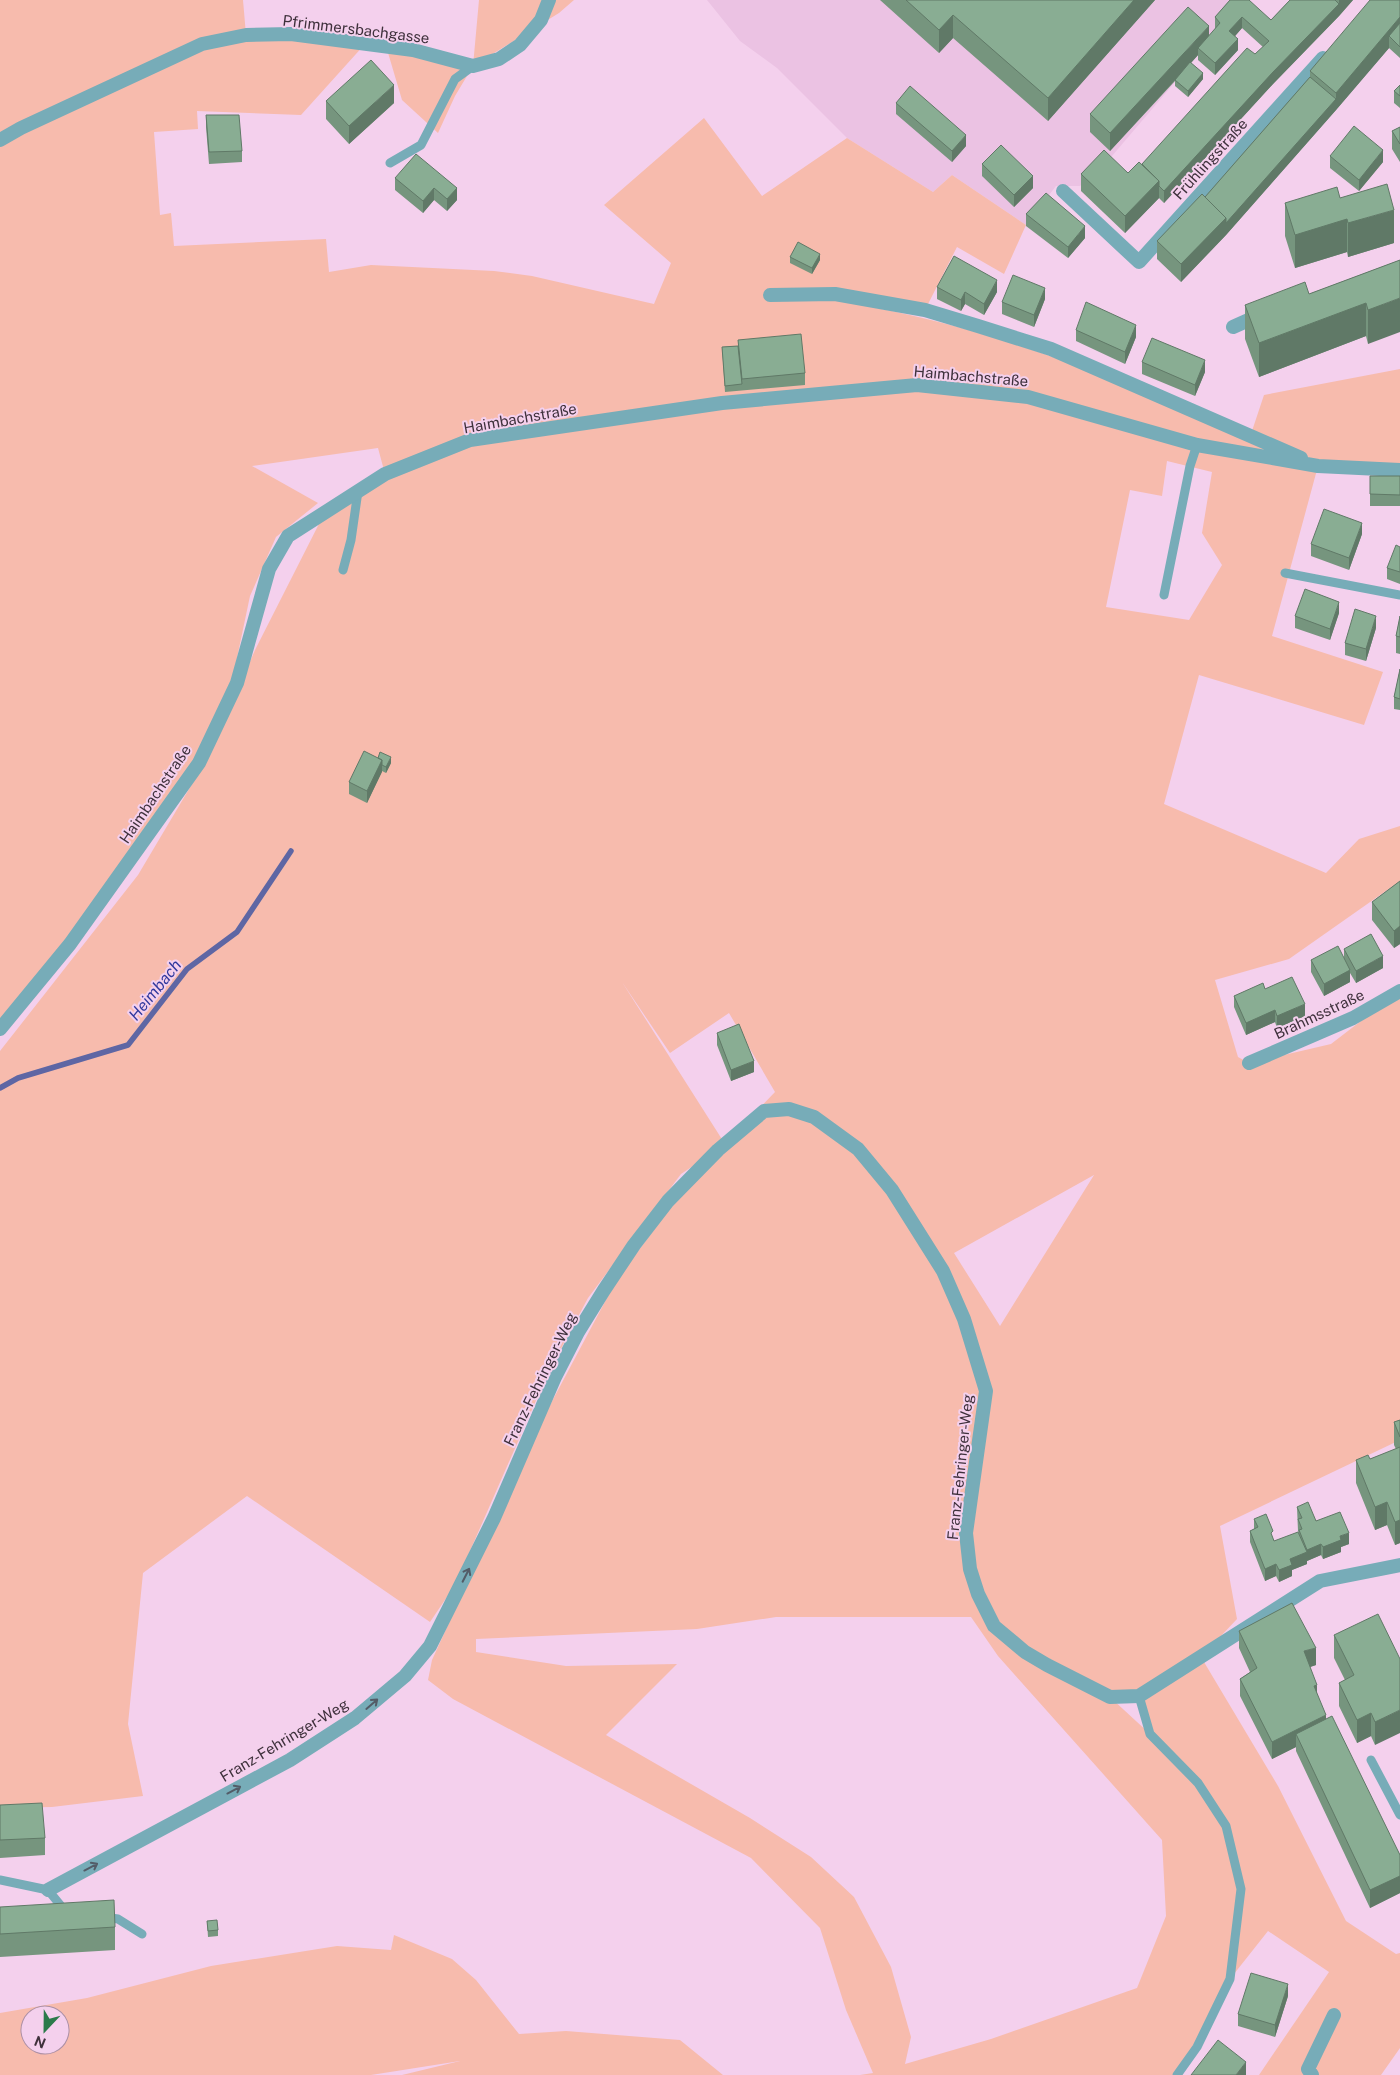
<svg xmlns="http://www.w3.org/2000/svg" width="1400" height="2075" viewBox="0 0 1400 2075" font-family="'Public Sans',sans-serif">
<rect width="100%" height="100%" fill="#f4d0ed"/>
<!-- built -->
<path fill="#ebc2e3" d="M 707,0 L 1245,0 L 1112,156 L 1080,186 L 1056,186 L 1026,225 L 952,175 L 933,192 L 847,138 L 777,68 L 740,41 Z"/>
<!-- green -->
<path fill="#f7bbad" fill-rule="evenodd" d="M 0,0 L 243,0 L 246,35 L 365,44 L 301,115 L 197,111 L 198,129 L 154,132 L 160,215 L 171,213 L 174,246 L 326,239 L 329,272 L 371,265 L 494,271 L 532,276 L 654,304 L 671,263 L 604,205 L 704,118 L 762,196 L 847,138 L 933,192 L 952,175 L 1026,225 L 1004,274 L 957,247 L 925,310 L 876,308 C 1006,332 1129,386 1251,434 L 1264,395 L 1400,369 L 1400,470 L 1318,466 L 1272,636 L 1383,672 L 1364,725 L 1199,675 L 1164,804 L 1326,873 L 1359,839 L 1400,826 L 1400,881 L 1289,959 L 1215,980 L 1238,1057 L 1249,1063 L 1331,1044 L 1400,991 L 1400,1440 L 1220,1526 L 1237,1619 L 1201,1657 L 1278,1786 L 1346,1921 L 1396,1954 L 1400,1953 L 1400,2048 L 1381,2075 L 1259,2075 L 1329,1972 L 1268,1931 L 1230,1979 L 1177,2075 L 860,2075 L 873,2073 L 846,2010 L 820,1928 L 751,1858 L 453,1699 L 428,1680 L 432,1660 L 541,1422 L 616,1281 L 673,1204 L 723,1146 L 681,1174 L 588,1298 L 548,1373 L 455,1585 L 430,1622 L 247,1496 L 143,1573 L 128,1724 L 143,1796 L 52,1807 L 0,1808 L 0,1051 L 138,875 L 211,752 L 255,650 L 325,512 L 385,474 L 378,448 L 252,466 L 318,503 L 276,537 L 250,596 L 229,696 L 192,767 L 73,939 L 0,1021 ZM 1167,461 L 1212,472 L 1202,533 L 1222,565 L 1189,620 L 1106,607 L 1130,490 L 1162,496 ZM 622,982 L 670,1053 L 729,1013 L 775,1092 L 725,1144 ZM 1094,1175 L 1000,1326 L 954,1253 ZM 776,1617 L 971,1617 L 998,1656 L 1162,1840 L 1166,1916 L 1137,1988 L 991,2039 L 905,2064 L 911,2037 L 891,1967 L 854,1897 L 811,1857 L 750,1818 L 606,1735 L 677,1664 L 566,1666 L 476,1652 L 476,1639 L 697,1629 ZM 996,1629 L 1092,1689 L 1017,1654 ZM 1139,1697 L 1149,1733 L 1111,1698 Z
M 479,0 L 574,0 L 559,13 L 473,66 L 455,96 L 438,133 L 402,100 L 386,46 L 473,66 Z
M 394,1935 L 452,1959 L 476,1980 L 519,2034 L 566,2031 L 680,2040 L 723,2075 L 402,2075 L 460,2061 L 371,2075 L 0,2075 L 0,2013 L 87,1998 L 211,1966 L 337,1946 L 391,1950 ZM 30,2015 L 60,2015 L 60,2045 L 30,2045 Z"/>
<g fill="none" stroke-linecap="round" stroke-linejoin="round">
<!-- stream -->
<path stroke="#5e66a4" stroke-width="5.5" d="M 0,1088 L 18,1078 L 128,1045 L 187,969 L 237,932 L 291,851"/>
<!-- service -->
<path stroke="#77acb8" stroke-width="9" d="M 390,163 L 421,145 L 455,79 L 473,66
M 343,570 L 351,540 L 358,491
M 1285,573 L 1400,595
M 1164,595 L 1190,466 L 1197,445
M 1139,1696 L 1150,1734 L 1198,1783 L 1226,1826 L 1241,1889 L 1230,1979 L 1197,2047 L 1177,2075
M 1371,1760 L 1400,1815
M 0,1880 L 48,1890 L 66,1912
M 104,1917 L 118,1919 L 142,1934"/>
<!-- minor -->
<path stroke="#77acb8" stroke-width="14" d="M 0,140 L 21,128 L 202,44 L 246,35 L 291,34 L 413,50 L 473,66 L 499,59 L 520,45 L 541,20 L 549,0
M 1063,191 L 1139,262 L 1323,58
M 770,295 L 835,294 L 925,310 L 978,326 L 1051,349 L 1301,458
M 1233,327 L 1262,314
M 0,1029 L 70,944 L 199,763 L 237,683 L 269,569 L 288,536 L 385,474 L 470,440 L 722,403 L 917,385 L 1028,397 L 1197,445 L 1318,466 L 1400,470
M 1249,1063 L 1353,1018 L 1400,991
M 48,1890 L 290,1760 L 355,1718 L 405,1676 L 430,1646 L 494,1518 L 555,1377 L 578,1332 L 604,1290 L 634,1245 L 668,1201 L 718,1150 L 764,1111 L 789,1109 L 814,1117 L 858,1149 L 892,1190 L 943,1271 L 964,1319 L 986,1391 L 966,1533 L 970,1569 L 978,1594 L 994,1626 L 1025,1652 L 1047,1665 L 1110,1697 L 1139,1696 L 1320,1581 L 1400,1565
M 1312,2075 L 1308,2069 L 1334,2015"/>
</g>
<!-- wall -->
<path fill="#76957e" d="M 880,0 L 1155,0 L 1048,121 L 953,38 L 939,53 Z
M 1230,0 L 1271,20 L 1290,0 L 1353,0 L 1339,16 L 1273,84 L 1164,203 L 1159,198 L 1125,233 L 1081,191 L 1081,174 L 1128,173 L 1142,164 L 1263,47 L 1242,28 L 1235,36 L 1238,50 L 1215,75 L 1198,60 L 1198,55 L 1191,63 L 1203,79 L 1188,97 L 1175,86 L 1175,81 L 1110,151 L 1090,132 L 1090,114 L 1209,36 L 1215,29 L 1215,17 Z
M 1400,0 L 1400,58 L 1389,48 L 1336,110 L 1226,235 L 1181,282 L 1157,259 L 1157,241 L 1205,197 L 1310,77 L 1310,71 Z
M 1400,85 L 1400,108 L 1394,103 L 1394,91 Z
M 326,101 L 394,103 L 349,144 L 326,119 Z
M 896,103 L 966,146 L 952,162 L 896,114 Z
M 206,115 L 242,151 L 242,162 L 209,164 L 206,127 Z
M 1400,127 L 1400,162 L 1392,149 L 1392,131 Z
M 1330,156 L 1383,162 L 1359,191 L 1330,168 Z
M 982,164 L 1033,188 L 1014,207 L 982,176 Z
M 395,178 L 457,188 L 457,200 L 447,211 L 434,200 L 423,213 L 395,190 Z
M 1340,198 L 1394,243 L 1348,257 L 1347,252 L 1295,268 L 1285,236 L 1285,203 Z
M 1026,214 L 1085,238 L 1068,258 L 1026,226 Z
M 790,257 L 820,260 L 812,274 L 790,263 Z
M 1400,260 L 1368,344 L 1366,336 L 1259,377 L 1245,339 L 1245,305 L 1309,294 Z
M 937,287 L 997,292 L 984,315 L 965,304 L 961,311 L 937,299 Z
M 1045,299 L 1034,327 L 1002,314 L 1002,302 Z
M 1076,330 L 1136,337 L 1125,364 L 1076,341 Z
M 738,340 L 805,373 L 805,385 L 725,392 L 722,347 L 738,346 Z
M 1142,362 L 1205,372 L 1195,396 L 1142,374 Z
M 1370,476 L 1400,476 L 1400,506 L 1370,506 Z
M 1362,534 L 1349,570 L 1311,556 L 1311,544 Z
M 1400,547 L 1400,584 L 1387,579 L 1387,568 Z
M 1339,613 L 1330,640 L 1295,628 L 1295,616 Z
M 1400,616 L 1400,654 L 1396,653 L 1396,636 Z
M 1376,628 L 1366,661 L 1345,655 L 1345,643 Z
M 1400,669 L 1400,710 L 1394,709 L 1394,697 Z
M 378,758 L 391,763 L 386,773 L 382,771 L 367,803 L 349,794 L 349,782 Z
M 1400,881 L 1400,944 L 1394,948 L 1372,920 L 1372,902 Z
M 1344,949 L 1383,968 L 1356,983 L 1350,973 L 1350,982 L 1324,996 L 1311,972 L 1311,960 L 1344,958 Z
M 1265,989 L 1305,1016 L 1277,1028 L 1275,1022 L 1246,1035 L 1234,1007 L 1234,996 Z
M 717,1033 L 754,1072 L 731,1081 L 717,1045 Z
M 1400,1420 L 1400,1543 L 1395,1545 L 1387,1525 L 1375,1530 L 1356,1483 L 1356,1460 L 1370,1459 L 1396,1449 L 1394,1445 L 1394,1422 Z
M 1297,1507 L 1349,1544 L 1341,1547 L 1341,1552 L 1323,1559 L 1321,1555 L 1307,1561 L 1307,1559 L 1307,1564 L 1292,1570 L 1292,1576 L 1279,1582 L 1276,1576 L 1265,1581 L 1250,1542 L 1250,1531 L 1254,1529 L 1254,1519 L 1273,1539 L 1274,1541 L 1299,1535 L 1298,1531 Z
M 1239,1631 L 1316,1665 L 1310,1667 L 1317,1694 L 1326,1719 L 1400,1855 L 1400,1893 L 1370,1908 L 1296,1751 L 1296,1747 L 1272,1759 L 1240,1696 L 1240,1679 L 1250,1672 L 1239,1648 Z
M 1334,1635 L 1400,1659 L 1375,1745 L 1371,1736 L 1357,1743 L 1339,1706 L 1339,1683 L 1345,1680 L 1334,1658 Z
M 0,1805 L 45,1838 L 45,1855 L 0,1858 Z
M 0,1907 L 115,1927 L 115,1950 L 0,1957 Z
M 207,1921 L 218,1930 L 218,1936 L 208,1937 Z
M 1288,1996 L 1275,2037 L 1238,2026 L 1238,2014 Z"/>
<!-- shaded-wall -->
<path fill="#607967" d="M 1134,0 L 1155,0 L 1048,121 L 1048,98 Z
M 1339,0 L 1353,0 L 1339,16 L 1273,84 L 1164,203 L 1164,191 L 1273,72 L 1339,4 Z
M 953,15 L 953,38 L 939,53 L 939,30 Z
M 1242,17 L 1242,28 L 1229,43 L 1229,31 Z
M 1400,17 L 1400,34 L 1389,36 L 1389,48 L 1336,110 L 1226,235 L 1181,282 L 1181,264 L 1336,99 L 1336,93 Z
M 1209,26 L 1209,44 L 1198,48 L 1198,55 L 1110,151 L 1110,133 Z
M 1238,39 L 1238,50 L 1215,75 L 1215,63 Z
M 1203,73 L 1203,79 L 1188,97 L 1188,91 Z
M 394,85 L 394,103 L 349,144 L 349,126 Z
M 966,135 L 966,146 L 952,162 L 952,151 Z
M 1383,150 L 1383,162 L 1359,191 L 1359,180 Z
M 1033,176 L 1033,188 L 1014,207 L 1014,195 Z
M 1159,181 L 1159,198 L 1125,233 L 1125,216 Z
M 434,188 L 434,200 L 423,213 L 423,201 Z
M 457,188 L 457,200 L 447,211 L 447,199 Z
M 1394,210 L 1394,243 L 1348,257 L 1348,223 Z
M 1347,219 L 1347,252 L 1295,268 L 1295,235 Z
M 1085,226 L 1085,238 L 1068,258 L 1068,247 Z
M 820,254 L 820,260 L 812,274 L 812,268 Z
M 997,280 L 997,292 L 984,315 L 984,304 Z
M 1045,288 L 1045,299 L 1034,327 L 1034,315 Z
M 965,292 L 965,304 L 961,311 L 961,300 Z
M 1400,298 L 1400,332 L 1368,344 L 1368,310 Z
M 1366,303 L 1366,336 L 1259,377 L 1259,343 Z
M 1136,325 L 1136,337 L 1125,364 L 1125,352 Z
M 1205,360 L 1205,372 L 1195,396 L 1195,385 Z
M 1362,523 L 1362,534 L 1349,570 L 1349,558 Z
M 1339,602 L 1339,613 L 1330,640 L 1330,629 Z
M 1376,616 L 1376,628 L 1366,661 L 1366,649 Z
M 391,757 L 391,763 L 386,773 L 386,767 Z
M 382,760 L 382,772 L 367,803 L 367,791 Z
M 1400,926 L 1400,944 L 1394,948 L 1394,931 Z
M 1383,956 L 1383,968 L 1356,983 L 1356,971 Z
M 1350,970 L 1350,982 L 1324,996 L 1324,984 Z
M 1305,1004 L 1305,1016 L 1277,1028 L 1277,1016 Z
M 1275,1010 L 1275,1022 L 1246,1035 L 1246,1023 Z
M 754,1061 L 754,1072 L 731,1081 L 731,1070 Z
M 1387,1502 L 1387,1525 L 1375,1530 L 1375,1507 Z
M 1400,1520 L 1400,1543 L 1395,1545 L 1395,1522 Z
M 1349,1533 L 1349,1544 L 1341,1547 L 1341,1552 L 1323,1559 L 1323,1547 L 1340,1536 Z
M 1321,1544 L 1321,1555 L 1307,1561 L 1307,1550 Z
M 1307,1552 L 1307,1564 L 1292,1570 L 1292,1576 L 1279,1582 L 1279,1570 L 1290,1559 Z
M 1276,1564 L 1276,1576 L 1265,1581 L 1265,1569 Z
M 1316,1648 L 1316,1665 L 1304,1669 L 1304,1651 Z
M 1317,1685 L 1317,1702 L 1314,1686 Z
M 1400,1710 L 1400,1733 L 1375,1745 L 1375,1722 Z
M 1371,1713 L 1371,1736 L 1357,1743 L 1357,1720 Z
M 1326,1715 L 1326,1732 L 1296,1734 L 1296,1747 L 1272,1759 L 1272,1742 Z
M 1400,1876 L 1400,1893 L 1370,1908 L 1370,1890 Z
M 1288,1984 L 1288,1996 L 1275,2037 L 1275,2025 Z
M 1246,2062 L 1246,2075 L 1236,2075 Z"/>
<!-- building -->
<path fill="#89ad93" stroke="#607967" d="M 906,0 L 1134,0 L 1048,98 L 953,15 L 939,30 Z
M 1230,0 L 1249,0 L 1271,20 L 1290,0 L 1335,0 L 1339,4 L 1273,72 L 1164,191 L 1159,186 L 1159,181 L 1142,164 L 1247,48 L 1255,54 L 1269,41 L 1242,17 L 1229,31 L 1238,39 L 1215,63 L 1198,48 L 1220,23 L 1215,17 Z
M 1370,0 L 1400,0 L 1400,17 L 1336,93 L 1310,71 Z
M 1188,7 L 1209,26 L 1110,133 L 1090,114 Z
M 1400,23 L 1400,47 L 1389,36 Z
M 371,60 L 394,85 L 349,126 L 326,101 Z
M 1190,62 L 1203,73 L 1188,91 L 1175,80 Z
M 1310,77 L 1336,99 L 1226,223 L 1226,218 L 1205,197 Z
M 1400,85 L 1400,96 L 1394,91 Z
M 910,86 L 966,135 L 952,151 L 896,103 Z
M 206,115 L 239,115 L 242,151 L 209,152 Z
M 1354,126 L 1383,150 L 1359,180 L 1330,156 Z
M 1400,127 L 1400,144 L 1392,131 Z
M 1001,145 L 1033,176 L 1014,195 L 982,164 Z
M 1104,150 L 1128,173 L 1139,162 L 1159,181 L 1125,216 L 1081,174 Z
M 416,154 L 457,188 L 447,199 L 434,188 L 423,201 L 395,178 Z
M 1387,184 L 1394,210 L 1348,223 L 1347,219 L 1295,235 L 1285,203 L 1337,187 L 1340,198 Z
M 1046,193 L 1085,226 L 1068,247 L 1026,214 Z
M 1202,194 L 1226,218 L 1181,264 L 1157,241 Z
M 798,242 L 820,254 L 812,268 L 790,257 Z
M 954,256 L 997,280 L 984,304 L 965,292 L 961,300 L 937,287 Z
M 1400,260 L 1400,298 L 1368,310 L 1366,303 L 1259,343 L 1245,305 L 1305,282 L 1309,294 Z
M 1013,275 L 1045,288 L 1034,315 L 1002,302 Z
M 1086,302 L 1136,325 L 1125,352 L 1076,330 Z
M 801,334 L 805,373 L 742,379 L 738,340 Z
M 1152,338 L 1205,360 L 1195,385 L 1142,362 Z
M 738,346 L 742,384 L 725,386 L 722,347 Z
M 1370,476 L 1400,476 L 1400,495 L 1370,494 Z
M 1324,509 L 1362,523 L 1349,558 L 1311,544 Z
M 1396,545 L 1400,547 L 1400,572 L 1387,568 Z
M 1305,589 L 1339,602 L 1330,629 L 1295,616 Z
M 1355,609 L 1376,616 L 1366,649 L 1345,643 Z
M 1400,616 L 1400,637 L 1396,636 Z
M 1400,669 L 1400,699 L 1394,697 Z
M 364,751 L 382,760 L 367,791 L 349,782 Z
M 380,752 L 391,757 L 386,767 L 382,765 L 382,760 L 378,758 Z
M 1400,881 L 1400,926 L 1394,931 L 1372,902 Z
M 1371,934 L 1383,956 L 1356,971 L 1344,949 Z
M 1338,946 L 1350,970 L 1324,984 L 1311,960 Z
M 1292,977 L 1305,1004 L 1277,1016 L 1275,1010 L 1246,1023 L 1234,996 L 1263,983 L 1265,989 Z
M 739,1024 L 754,1061 L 731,1070 L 717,1033 Z
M 1400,1420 L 1400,1437 L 1394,1422 Z
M 1400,1447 L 1400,1520 L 1395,1522 L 1387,1502 L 1375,1507 L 1356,1460 L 1368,1455 L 1370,1459 Z
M 1308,1502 L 1316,1521 L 1340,1512 L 1349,1533 L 1340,1536 L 1341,1540 L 1323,1547 L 1321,1544 L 1307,1550 L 1299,1530 L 1302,1529 L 1298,1519 L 1302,1518 L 1297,1507 Z
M 1266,1514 L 1273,1531 L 1271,1533 L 1274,1541 L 1298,1532 L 1307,1552 L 1290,1559 L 1292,1565 L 1279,1570 L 1276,1564 L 1265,1569 L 1250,1531 L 1258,1527 L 1254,1519 Z
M 1292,1603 L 1316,1648 L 1304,1651 L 1317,1685 L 1314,1686 L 1326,1715 L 1272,1742 L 1240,1679 L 1257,1668 L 1239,1631 Z
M 1378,1614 L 1400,1659 L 1400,1710 L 1375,1722 L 1371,1713 L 1357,1720 L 1339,1683 L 1354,1675 L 1334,1635 Z
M 1332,1716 L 1400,1855 L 1400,1876 L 1370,1890 L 1296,1734 Z
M 42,1803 L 45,1838 L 0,1840 L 0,1805 Z
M 114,1900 L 115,1927 L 0,1934 L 0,1907 Z
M 217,1920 L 218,1930 L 208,1931 L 207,1921 Z
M 1251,1973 L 1288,1984 L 1275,2025 L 1238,2014 Z
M 1218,2040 L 1246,2062 L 1236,2075 L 1191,2075 Z"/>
<!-- one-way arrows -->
<defs><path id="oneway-shaft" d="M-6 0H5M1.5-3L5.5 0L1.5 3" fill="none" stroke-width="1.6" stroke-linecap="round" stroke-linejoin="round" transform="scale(1.25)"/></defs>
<g stroke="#535c67">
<use href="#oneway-shaft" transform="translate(466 1575) rotate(-63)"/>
<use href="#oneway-shaft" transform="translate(372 1704) rotate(-41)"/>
<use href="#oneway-shaft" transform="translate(234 1790) rotate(-28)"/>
<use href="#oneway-shaft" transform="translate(91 1867) rotate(-28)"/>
</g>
<g text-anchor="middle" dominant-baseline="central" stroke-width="4" stroke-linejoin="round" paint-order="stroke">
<!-- street labels -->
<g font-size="15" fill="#3f313c" stroke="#f4d0ed">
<text transform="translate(356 29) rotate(7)">Pfrimmersbachgasse</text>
<text transform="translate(1210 159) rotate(-48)">Frühlingstraße</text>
<text transform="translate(971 376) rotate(5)">Haimbachstraße</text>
<text transform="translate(520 418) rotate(-10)">Haimbachstraße</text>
<text transform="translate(155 794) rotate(-56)">Haimbachstraße</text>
<text transform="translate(1319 1014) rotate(-25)">Brahmsstraße</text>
<text transform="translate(540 1379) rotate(-64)">Franz-Fehringer-Weg</text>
<text transform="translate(960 1467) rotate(-84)">Franz-Fehringer-Weg</text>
<text transform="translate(284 1740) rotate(-31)">Franz-Fehringer-Weg</text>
</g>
<!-- water labels -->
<g font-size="16" font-style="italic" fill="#31399d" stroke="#f4d0ed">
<text transform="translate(155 990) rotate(-51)">Heimbach</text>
</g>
</g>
<!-- north arrow -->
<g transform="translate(45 2030) rotate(202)"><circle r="24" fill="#f4d0ed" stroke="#ac90a6"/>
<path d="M0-4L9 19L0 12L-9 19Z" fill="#2b7a4a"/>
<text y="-8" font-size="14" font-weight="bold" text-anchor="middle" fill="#3f313c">N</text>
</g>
</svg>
